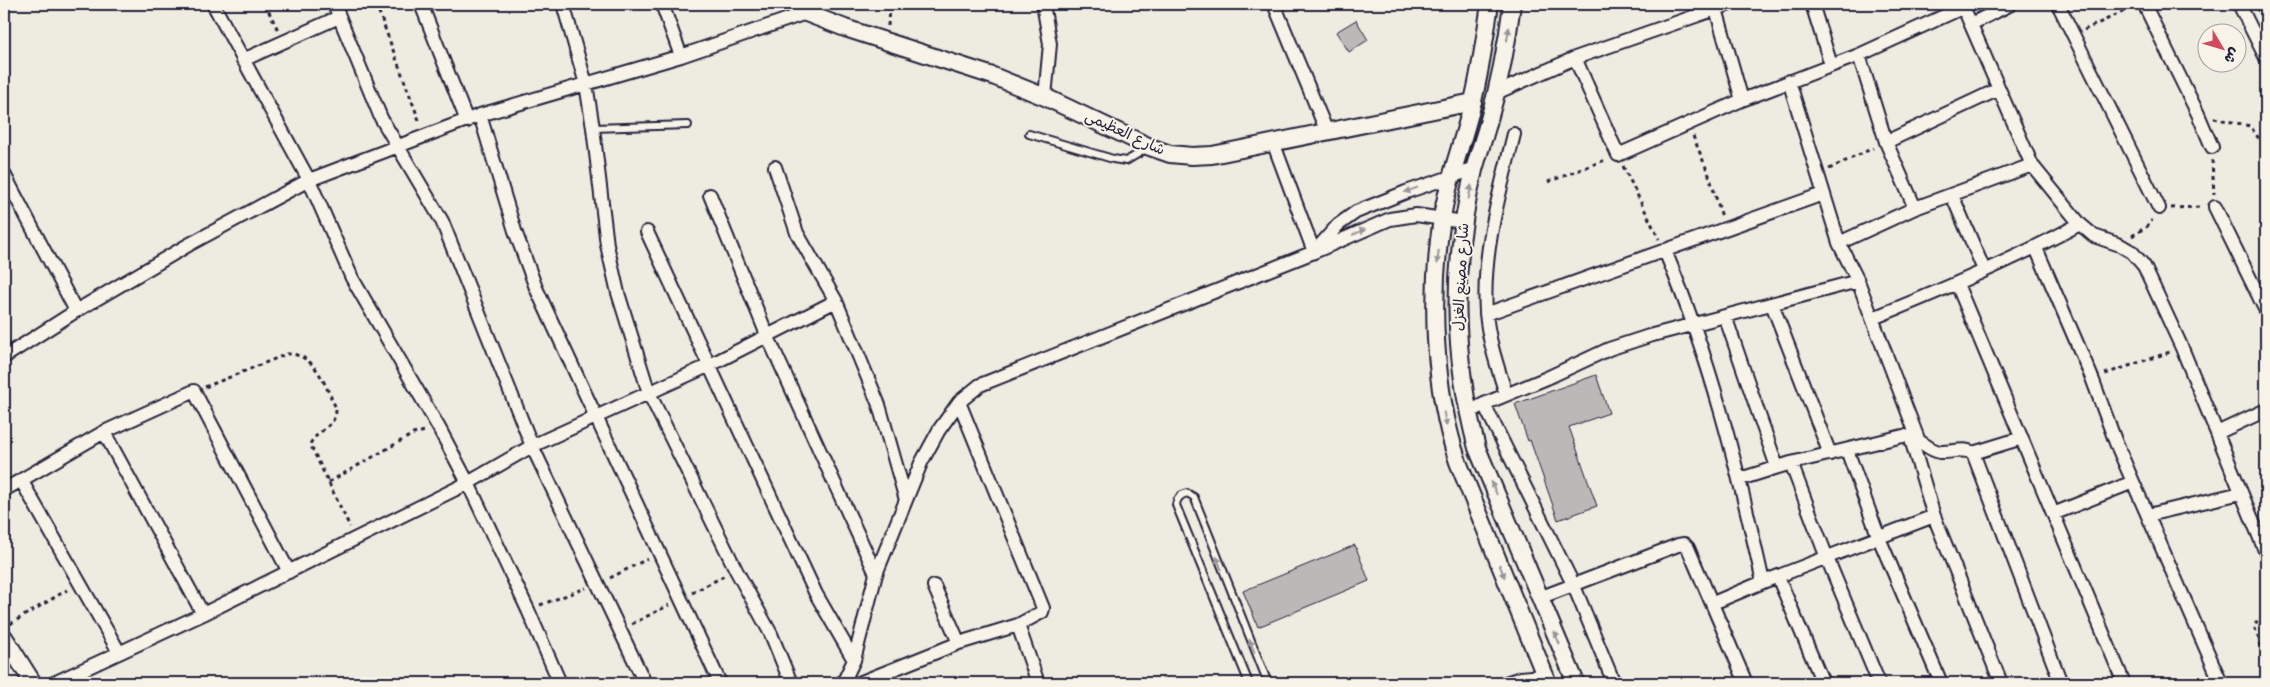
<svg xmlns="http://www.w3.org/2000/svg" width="2270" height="687" viewBox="0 0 2270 687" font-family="'Balsamiq Sans','Playpen Sans Arabic',sans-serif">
<rect width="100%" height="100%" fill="#eeebe1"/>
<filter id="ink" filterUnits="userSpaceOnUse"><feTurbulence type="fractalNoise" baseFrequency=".02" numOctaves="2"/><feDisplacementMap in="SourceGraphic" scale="10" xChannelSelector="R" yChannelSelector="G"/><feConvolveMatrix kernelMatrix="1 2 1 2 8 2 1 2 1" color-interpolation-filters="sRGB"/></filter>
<g filter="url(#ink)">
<!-- building -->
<path fill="#bbb8b7" stroke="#22223b" d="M 1356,20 L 1368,40 L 1349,52 L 1336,32 Z
M 1596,375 L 1609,413 L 1569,427 L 1597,506 L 1558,520 L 1530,440 L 1528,441 L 1515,404 Z
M 1355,545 L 1369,581 L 1258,627 L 1243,591 Z"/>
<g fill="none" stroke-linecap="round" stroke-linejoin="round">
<!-- service casing -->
<g stroke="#22223b" stroke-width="10">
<path id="service" d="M 593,128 L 688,125
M 1029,134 L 1113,159 L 1126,161 L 1148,148
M 1249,683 L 1176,505 C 1177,498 1180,495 1187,493 L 1194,497 L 1268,683
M 1496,683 L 1520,675 L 1542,673
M 1529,683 L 1542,673"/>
</g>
<!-- minor casing -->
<g stroke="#22223b" stroke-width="16">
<path id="minor" d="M 213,4 L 309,180 L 352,278 L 439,428 L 468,483 L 528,610 L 560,683
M 334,4 L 381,118 L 442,221 L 532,446 L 645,683
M 421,4 L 467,121
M 563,4 L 586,84 L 593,128 L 607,245 L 618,293 L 649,393 L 736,570 L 771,634 L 791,683
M 662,4 L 681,56
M 1043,4 L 1050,44 L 1045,97
M 1274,4 L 1327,132
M 1812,4 L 1831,65
M 1962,4 L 2032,165 L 2080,224 L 2094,236 L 2120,245 L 2132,252 L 2144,266 L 2182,348 L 2266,553
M 2058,4 L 2159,208
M 2144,4 L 2198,114 L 2212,147
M 2239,4 L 2266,58
M 1716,9 L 1742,100
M 1971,24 L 2011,4
M 1859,55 L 1886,142 L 1915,208
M 1575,58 L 1618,155 L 1742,100 L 1859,55 L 1964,7
M 243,60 L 339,17
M 1789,81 L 1839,243 L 1858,281 L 1918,439
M 1496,93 L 1575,58 L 1730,4
M 480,115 L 515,231 L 536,288 L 720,683
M 1273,142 L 1314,252
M 1886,142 L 1999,89
M 775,167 L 797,233 L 836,301 L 879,405 L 906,500
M 4,174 L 76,311
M 710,195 L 767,335 L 876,574
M 1952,195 L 1984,270
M 2215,207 L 2266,311
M 647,232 L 816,594 L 854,660
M 1839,243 L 1915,208 L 2032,165
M 2036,248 L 2092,378 L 2116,443 L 2221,683
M 1316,250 L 1338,225 L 1356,212 L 1406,192 L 1474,169
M 1665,251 C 1710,357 1738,469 1763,582
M 1957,284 L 2124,683
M 1772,304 L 1830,454
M 1486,314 L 1823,194
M 1725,316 L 1777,467
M 1873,318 C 1943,290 2013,260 2080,224
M 4,357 L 76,311 L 190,244 L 309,180 L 480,115 L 681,56 L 806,13
M 1506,394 C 1498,368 1488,340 1486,312 C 1482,251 1500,192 1514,134
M 1484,404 L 1574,586 L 1614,683
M 1468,413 L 1484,404 L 1547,378 L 1609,349 L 1649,336 L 1858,281
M 104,432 L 203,614
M 2217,433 L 2266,410
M 1910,436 L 1934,516 L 2001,683
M 1847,450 L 1879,538 L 1941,683
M 1973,453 L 2061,683
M 1791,463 L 1827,558 L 1879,683
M 1740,479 L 1791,463 L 1903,436 C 1918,435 1926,450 1940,452 C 1951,453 1963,447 1973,453 L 2022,438
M 21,480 L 119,652
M 4,490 L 104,432 L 194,391 L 289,572
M 2053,514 L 2133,482
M 2148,515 L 2241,493
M 1778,577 L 1823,683
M 934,586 L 959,643
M 1539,598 L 1678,545 L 1684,544 L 1688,548 L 1746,683
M 1713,603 L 1763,582 L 1934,516
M 1018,625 L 1038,683
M 54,683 L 203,614 L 468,483 L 532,446 L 710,365 L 836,301
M 843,683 L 854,660 L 876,574 L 921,463 L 939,430 L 959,402 L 980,385 L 1314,252 L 1390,219 L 1416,215 L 1464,222
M 859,683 L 959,643 L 1018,625 L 1042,612 L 1043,608 L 959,402"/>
</g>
<!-- tertiary casing -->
<g stroke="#22223b" stroke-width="20">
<path id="tertiary" d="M 792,4 L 806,13 L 845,28 L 993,76 L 1045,97 L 1150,147 L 1170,154 L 1192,156 L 1212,155 L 1473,102
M 1490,4 C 1485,36 1481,69 1473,101 C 1464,140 1448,178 1442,218 C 1430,295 1433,388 1458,462 L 1548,683
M 1512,4 C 1507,45 1499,86 1487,127 C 1483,141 1478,155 1474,170 C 1451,265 1452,354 1477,448 L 1576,683
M 4,637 L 33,683"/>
</g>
<!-- path -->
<path stroke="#22223b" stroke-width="3" stroke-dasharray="4 4" stroke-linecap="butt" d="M 265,4 L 278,30
M 376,4 L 420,123
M 2257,11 L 2266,6
M 888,26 L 889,4
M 2084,30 L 2131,8
M 2214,118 L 2250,126 L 2260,140 L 2266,145
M 1693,136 L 1709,175 L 1722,217
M 2212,160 L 2214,194
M 1623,166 L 1659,239
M 1829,169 L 1873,148
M 1548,182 L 1605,160
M 2171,208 L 2202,207
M 2132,236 L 2149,225 L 2152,220
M 2105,374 L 2170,352
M 205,387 L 287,354 C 316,353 325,386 336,408 C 337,427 318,429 310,444 L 350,527
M 329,482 L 413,434 L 425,431
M 610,578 L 647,559
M 692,593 L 724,576
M 540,605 L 586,588
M 2266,620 L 2257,622 L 2254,626 L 2266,658
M 10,624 L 67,590
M 632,624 L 669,605"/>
<!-- service -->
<use href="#service" stroke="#f7f3e8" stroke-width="6"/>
<!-- minor -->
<use href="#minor" stroke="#f7f3e8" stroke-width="12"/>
<!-- tertiary -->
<use href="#tertiary" stroke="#f7f3e8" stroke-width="16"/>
</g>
<!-- one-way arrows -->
<defs><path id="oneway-solid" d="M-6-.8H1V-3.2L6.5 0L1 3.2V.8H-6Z" transform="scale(1.25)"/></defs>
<g fill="#97959a">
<use href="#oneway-solid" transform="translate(1508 34) rotate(-81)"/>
<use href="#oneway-solid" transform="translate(1411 190) rotate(160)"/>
<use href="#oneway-solid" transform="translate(1470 192) rotate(-78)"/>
<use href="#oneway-solid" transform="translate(1359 232) rotate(-24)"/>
<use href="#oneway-solid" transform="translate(1438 257) rotate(96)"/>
<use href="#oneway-solid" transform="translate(1445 419) rotate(79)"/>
<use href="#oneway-solid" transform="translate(1494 488) rotate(-113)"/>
<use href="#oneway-solid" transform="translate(1219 563) rotate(-111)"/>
<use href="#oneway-solid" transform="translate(1502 571) rotate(68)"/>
<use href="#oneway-solid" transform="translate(1557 638) rotate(-113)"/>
<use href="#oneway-solid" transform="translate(1252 646) rotate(-112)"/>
</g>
</g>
<g text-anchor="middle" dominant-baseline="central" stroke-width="4" stroke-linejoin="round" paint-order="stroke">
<!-- street labels -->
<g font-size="15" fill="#22223b" stroke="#f7f3e8">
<text transform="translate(1125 133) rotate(25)">شارع العظيمى</text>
<text transform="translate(1461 277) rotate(-87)">شارع مصنع الغزل</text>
</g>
</g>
<!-- margin -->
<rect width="2270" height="687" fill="none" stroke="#f7f3e8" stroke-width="20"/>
<rect x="10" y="10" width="2250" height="667" fill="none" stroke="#22223b" stroke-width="2" filter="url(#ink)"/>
<!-- north arrow -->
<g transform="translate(2222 48) rotate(128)"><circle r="24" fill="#f7f3e8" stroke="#a29fa3"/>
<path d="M0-4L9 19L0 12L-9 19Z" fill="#d1495b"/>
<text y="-8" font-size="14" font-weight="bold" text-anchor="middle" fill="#22223b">ش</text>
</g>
</svg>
